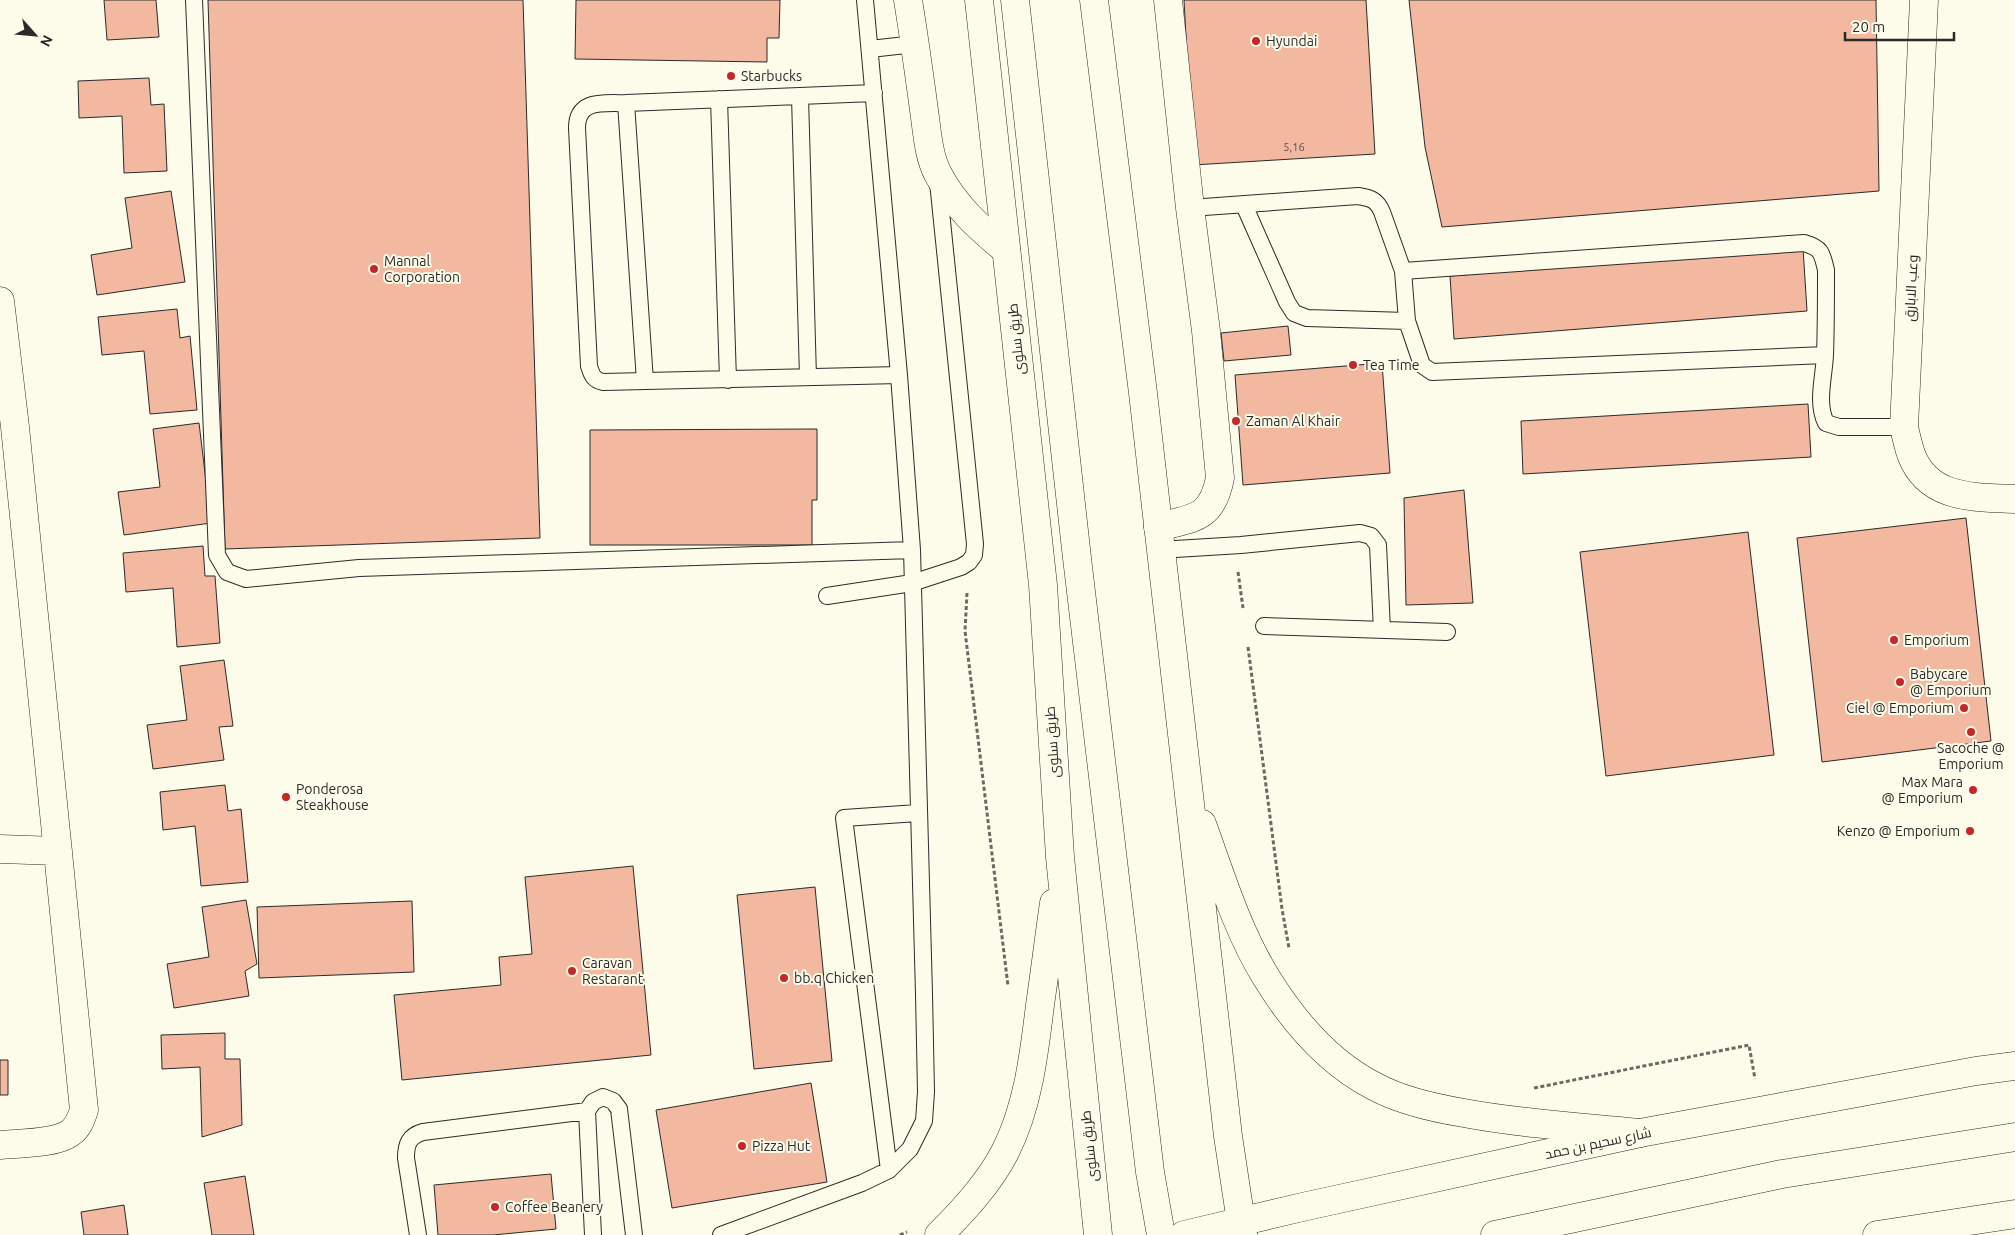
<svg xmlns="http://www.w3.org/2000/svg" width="2015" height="1235" viewBox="0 0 2015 1235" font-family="Ubuntu,Cairo,sans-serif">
<rect width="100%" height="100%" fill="#fdfbea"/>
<!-- building -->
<path fill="#f2b8a0" stroke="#2b2b2b" d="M 104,0 L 156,0 L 159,37 L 107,40 Z
M 208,0 L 523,0 L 540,538 L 225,549 Z
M 576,0 L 780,0 L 779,38 L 767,38 L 767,62 L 575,59 Z
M 1184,0 L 1366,0 L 1375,154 L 1193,165 Z
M 1409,0 L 1876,0 L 1879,191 L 1442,227 L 1425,147 Z
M 149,78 L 151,105 L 164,104 L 167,171 L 124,173 L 122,116 L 79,118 L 78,81 Z
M 171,191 L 185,282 L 97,295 L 91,255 L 132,248 L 125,198 Z
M 1803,248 L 1807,311 L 1454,339 L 1450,276 Z
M 177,309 L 180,338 L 190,336 L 197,410 L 150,414 L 144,351 L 102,355 L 98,317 Z
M 1288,326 L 1291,355 L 1224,361 L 1221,333 Z
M 1382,363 L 1390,473 L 1243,485 L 1235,375 Z
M 1808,404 L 1811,457 L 1523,474 L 1521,421 Z
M 199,423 L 211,523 L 124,535 L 118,492 L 160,487 L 153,429 Z
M 817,429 L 817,500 L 812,500 L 812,545 L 590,545 L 590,430 Z
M 1464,490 L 1473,603 L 1406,605 L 1404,498 Z
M 1966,518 L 1991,741 L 1822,762 L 1797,538 Z
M 1748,532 L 1774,755 L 1606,776 L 1580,552 Z
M 203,546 L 205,576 L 215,576 L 220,643 L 177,647 L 173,588 L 126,592 L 123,553 Z
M 224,660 L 233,726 L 219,727 L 224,760 L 153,769 L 147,725 L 187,720 L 180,666 Z
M 225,785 L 228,811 L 241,809 L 248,882 L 201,886 L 195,826 L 163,830 L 160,792 Z
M 633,866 L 651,1055 L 402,1080 L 394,995 L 501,985 L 499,957 L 532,954 L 525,877 Z
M 815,887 L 832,1061 L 754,1069 L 737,895 Z
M 246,900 L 257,964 L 245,971 L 249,996 L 174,1008 L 167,964 L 209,957 L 202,907 Z
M 412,901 L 414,972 L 259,978 L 257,907 Z
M 225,1033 L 225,1059 L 240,1059 L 242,1125 L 202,1137 L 200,1067 L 162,1069 L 161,1035 Z
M 0,1060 L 8,1060 L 8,1095 L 0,1095 Z
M 811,1083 L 827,1182 L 672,1208 L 656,1110 Z
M 551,1174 L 556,1229 L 493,1235 L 438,1235 L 434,1185 Z
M 245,1176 L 254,1235 L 212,1235 L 204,1183 Z
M 124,1205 L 128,1235 L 84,1235 L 81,1212 Z"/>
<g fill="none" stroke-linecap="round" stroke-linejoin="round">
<!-- service casing -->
<g stroke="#2b2b2b" stroke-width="18">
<path id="service" d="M 194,0 L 217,555 L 227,572 L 246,579 L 359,568 L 912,550
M 870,49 L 915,44
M 874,93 L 626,103 C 605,104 577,98 577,128 L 589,366 C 592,376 594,380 603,382 L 899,375
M 800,97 L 808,377
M 719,99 L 728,380
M 626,103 L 645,381
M 1244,205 L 1287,302 L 1294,313 L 1307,318 L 1407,321
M 1190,208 L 1358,196 C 1371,198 1377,200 1382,212 L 1403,271 L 1407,321 L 1422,365 L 1432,372 L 1825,355
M 1403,271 L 1804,243 C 1821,248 1822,252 1826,270 C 1826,298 1826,327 1825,355 C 1824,377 1816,403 1826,423 L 1839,427 L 1904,427
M 1159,550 L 1241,545 L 1360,533 L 1371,536 L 1378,545 L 1382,630
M 827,596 L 912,583 L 961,567 L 969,562 L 974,555 L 975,544 L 938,182
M 1264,626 L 1447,632
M 889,1170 L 844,818 L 918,813
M 418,1235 L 406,1158 C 406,1144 409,1136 423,1132 L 587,1111
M 593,1235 L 587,1111 L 593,1102 L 603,1097 L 613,1101 L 619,1109 L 634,1235
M 721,1235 L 862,1183 L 889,1170 L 910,1149 L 924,1121 L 926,1092 L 924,994 L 912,550 L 899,375 L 865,0"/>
</g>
<!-- minor casing -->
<g stroke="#2b2b2b" stroke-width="29">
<path id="minor" d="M 908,0 C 914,37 919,73 924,110 C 927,130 928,155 938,174 C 954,205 979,228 1006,250
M 1924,0 L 1904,427 C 1906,436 1908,445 1911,454 C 1928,500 1975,497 2015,499
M 0,301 L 15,427 L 84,1110 C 81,1119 78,1128 70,1133 C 55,1144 19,1143 0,1145
M 1158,527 C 1194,518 1212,519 1220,478 L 1206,331 L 1190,208 L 1168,0
M 0,849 L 58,851"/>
</g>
<!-- trunk casing -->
<g stroke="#2b2b2b" stroke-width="29">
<path id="trunk" d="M 1184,1235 L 1307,1206 L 1640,1133 L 1976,1071 L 2015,1066
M 1495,1235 L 1782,1174 L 2015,1137
M 1877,1235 L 2015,1214"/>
</g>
<!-- motorway casing -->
<g stroke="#2b2b2b" stroke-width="29">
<path id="motorway" d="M 979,0 L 1043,585 L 1060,857 L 1098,1235
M 1015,0 L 1077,558 L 1150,1172 L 1161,1235
M 1094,0 L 1143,393 L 1228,1136 L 1243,1235
M 1202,824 C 1221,876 1237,930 1266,977 C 1293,1021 1327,1062 1374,1086 C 1401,1101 1434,1108 1464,1113 C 1522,1124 1582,1127 1640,1133
M 939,1235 C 964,1210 989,1183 1005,1152 C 1028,1107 1034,1055 1040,1005 C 1045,971 1049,937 1054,903"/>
</g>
<!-- path -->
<path stroke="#6a6964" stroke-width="3" stroke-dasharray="4 2.5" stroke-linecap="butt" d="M 1238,572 L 1243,608
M 967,593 L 965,631 L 1008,986
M 1248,647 L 1282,909 L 1289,948
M 1534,1088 L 1749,1045 L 1755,1079
M 900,1235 L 907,1232"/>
<!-- service -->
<use href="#service" stroke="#fdfbea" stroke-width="16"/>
<!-- minor -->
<use href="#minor" stroke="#fdfbea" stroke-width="28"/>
<!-- trunk -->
<use href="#trunk" stroke="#fdfbea" stroke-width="28"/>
<!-- motorway -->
<use href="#motorway" stroke="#fdfbea" stroke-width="28"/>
</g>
<!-- markers -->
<g fill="#c62828" stroke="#fdfbea" stroke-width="2">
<circle cx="1256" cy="41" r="5"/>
<circle cx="731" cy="76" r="5"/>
<circle cx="374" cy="269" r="5"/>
<circle cx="1353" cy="365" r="5"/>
<circle cx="1236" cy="421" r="5"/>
<circle cx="1894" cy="640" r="5"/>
<circle cx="1900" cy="682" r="5"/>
<circle cx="1964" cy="708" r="5"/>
<circle cx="1971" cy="732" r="5"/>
<circle cx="1973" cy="790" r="5"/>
<circle cx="286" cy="797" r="5"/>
<circle cx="1970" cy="831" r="5"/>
<circle cx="572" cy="971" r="5"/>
<circle cx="784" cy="978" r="5"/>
<circle cx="742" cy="1146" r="5"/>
<circle cx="495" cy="1207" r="5"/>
</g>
<g text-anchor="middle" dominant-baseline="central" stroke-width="4" stroke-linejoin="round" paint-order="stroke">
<!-- number labels -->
<g font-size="11" fill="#5d4e48">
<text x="1294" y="147">5,16</text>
</g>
<!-- poi labels -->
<g font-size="14" fill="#2b2b2b" stroke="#fdfbea" text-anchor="start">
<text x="1266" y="41">Hyundai</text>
<text x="741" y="76">Starbucks</text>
<text x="384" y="261">Mannal<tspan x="384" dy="16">Corporation</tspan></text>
<text x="1363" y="365">Tea Time</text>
<text x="1246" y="421">Zaman Al Khair</text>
<text x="1904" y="640">Emporium</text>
<text x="1910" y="674">Babycare<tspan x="1910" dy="16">@ Emporium</tspan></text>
<text x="1954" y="708" text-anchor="end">Ciel @ Emporium</text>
<text x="1971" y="748" text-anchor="middle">Sacoche @<tspan x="1971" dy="16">Emporium</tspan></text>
<text x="1963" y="782" text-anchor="end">Max Mara<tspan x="1963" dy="16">@ Emporium</tspan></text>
<text x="296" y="789">Ponderosa<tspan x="296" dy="16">Steakhouse</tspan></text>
<text x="1960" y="831" text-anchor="end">Kenzo @ Emporium</text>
<text x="582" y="963">Caravan<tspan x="582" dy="16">Restarant</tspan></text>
<text x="794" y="978">bb.q Chicken</text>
<text x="752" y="1146">Pizza Hut</text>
<text x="505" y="1207">Coffee Beanery</text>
</g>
<!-- street labels -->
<g font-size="14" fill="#2b2b2b" stroke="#fdfbea">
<text transform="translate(1911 288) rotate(-87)">وعب الابارق</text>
<text transform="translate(1016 339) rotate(-96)">طريق سلوى</text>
<text transform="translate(1052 742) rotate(-94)">طريق سلوى</text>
<text transform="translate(1598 1143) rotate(-12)">شارع سحيم بن حمد</text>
<text transform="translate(1089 1146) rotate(-96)">طريق سلوى</text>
</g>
</g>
<!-- north arrow -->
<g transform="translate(35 35) rotate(117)" stroke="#fdfbea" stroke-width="4" paint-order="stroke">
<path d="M0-4L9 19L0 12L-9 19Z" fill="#2b2b2b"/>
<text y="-8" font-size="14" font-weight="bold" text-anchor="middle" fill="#2b2b2b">N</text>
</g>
<!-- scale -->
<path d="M1845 32v8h109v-8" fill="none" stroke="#2b2b2b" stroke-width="2.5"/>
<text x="1852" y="32" font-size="15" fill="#2b2b2b" stroke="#fdfbea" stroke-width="4" paint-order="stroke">20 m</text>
</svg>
